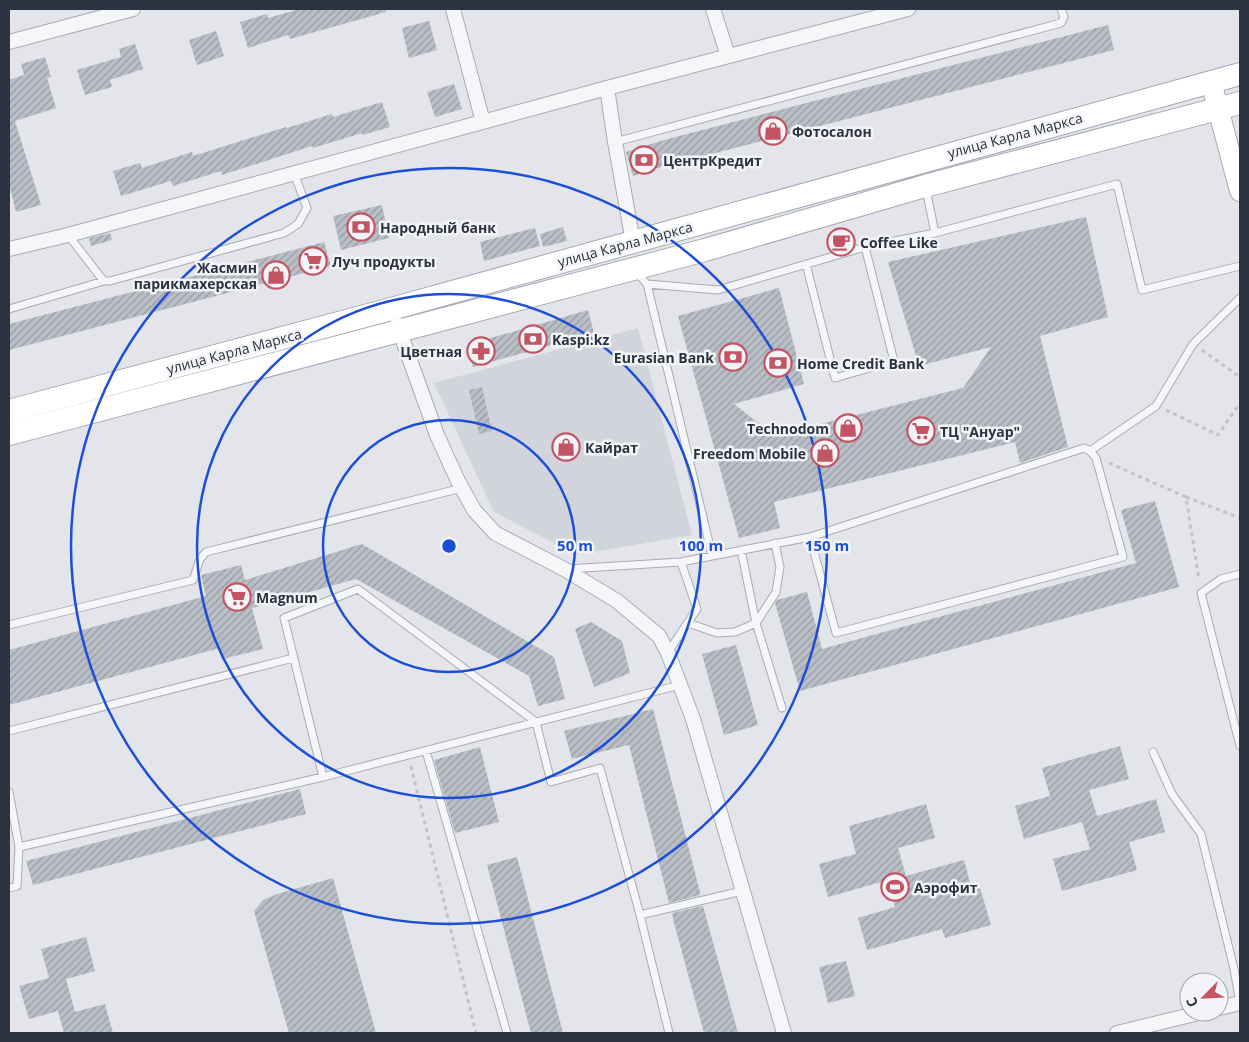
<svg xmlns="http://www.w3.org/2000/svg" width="1249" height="1042" viewBox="0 0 1249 1042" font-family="'Open Sans',sans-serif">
<defs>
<pattern id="building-hatch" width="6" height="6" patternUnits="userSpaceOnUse" patternTransform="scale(1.25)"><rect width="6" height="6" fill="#babec6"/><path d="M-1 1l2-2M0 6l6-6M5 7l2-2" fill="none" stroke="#979ba2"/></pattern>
</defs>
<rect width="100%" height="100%" fill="#e3e5ea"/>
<!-- built -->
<path fill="#d1d4db" d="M 638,328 L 692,535 L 576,555 L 494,512 L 434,383 Z"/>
<!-- building -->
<path fill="url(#building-hatch)" d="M 300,9 L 385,9 L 386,12 L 290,39 L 288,35 L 248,48 L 240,22 L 267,14 L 268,18 Z
M 429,21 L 437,50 L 409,58 L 402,28 Z
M 1108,25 L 1114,50 L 661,167 L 633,176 L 626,152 L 664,140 Z
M 216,31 L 224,56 L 197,65 L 189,40 Z
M 135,44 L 143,69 L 110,80 L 112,87 L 85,95 L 77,70 L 121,57 L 119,49 Z
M 45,57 L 51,77 L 47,78 L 56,108 L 15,121 L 41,205 L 16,212 L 9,184 L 9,80 L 24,75 L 21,64 Z
M 454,84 L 462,109 L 435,117 L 427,92 Z
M 382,102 L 390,127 L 363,135 L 362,133 L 313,148 L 312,146 L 222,175 L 221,171 L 173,186 L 171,181 L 121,196 L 113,171 L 140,163 L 142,168 L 192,152 L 193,156 L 286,127 L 287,128 L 332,114 L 333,117 Z
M 382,205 L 389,238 L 341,250 L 333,216 Z
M 1086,217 L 1108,317 L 1040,336 L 1068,447 L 1020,463 L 1015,442 L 774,502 L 780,528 L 739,538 L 678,316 L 779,288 L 804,384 L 734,404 L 757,422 L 777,435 L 963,388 L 991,347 L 919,366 L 888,262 Z
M 563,227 L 567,241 L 543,247 L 540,234 Z
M 535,228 L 540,246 L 484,261 L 480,242 Z
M 110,233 L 112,240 L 91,246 L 89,238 Z
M 324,242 L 331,266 L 9,350 L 9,324 Z
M 588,310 L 594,333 L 473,367 L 467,345 Z
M 482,387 L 492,431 L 479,434 L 469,390 Z
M 1155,501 L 1179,587 L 800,691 L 775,603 L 777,600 L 807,592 L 822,649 L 1136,563 L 1121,510 Z
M 362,544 L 554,657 L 565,699 L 538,706 L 529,676 L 356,579 L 252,608 L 263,649 L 223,659 L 220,648 L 9,705 L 9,650 L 206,596 L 201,575 L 241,565 L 245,580 Z
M 591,622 L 622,641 L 630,673 L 594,687 L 575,629 Z
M 736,645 L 758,725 L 724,735 L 702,654 Z
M 653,709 L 700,892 L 700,895 L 669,903 L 629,745 L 572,759 L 564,731 Z
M 1120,746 L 1129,779 L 1089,790 L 1097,816 L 1156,799 L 1165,832 L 1129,842 L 1137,870 L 1062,891 L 1053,859 L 1090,849 L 1082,822 L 1024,839 L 1015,806 L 1050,796 L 1042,768 Z
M 480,747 L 499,822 L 455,833 L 434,760 Z
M 300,789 L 306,814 L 33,885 L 26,861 Z
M 926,804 L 935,838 L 898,848 L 906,876 L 964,860 L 972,890 L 980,888 L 991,925 L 945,938 L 942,929 L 867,950 L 858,918 L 895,907 L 888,880 L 828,897 L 819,864 L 856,854 L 849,826 Z
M 517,857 L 563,1033 L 531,1033 L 487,865 Z
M 333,878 L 376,1033 L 289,1033 L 254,911 L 263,900 L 277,894 Z
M 703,906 L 738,1033 L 704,1033 L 674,923 L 672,913 Z
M 86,937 L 95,971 L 66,979 L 75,1012 L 105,1004 L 113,1033 L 64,1033 L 58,1011 L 29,1019 L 19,986 L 49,978 L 41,949 Z
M 846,961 L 855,996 L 828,1003 L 819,967 Z"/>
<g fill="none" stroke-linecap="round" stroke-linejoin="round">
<!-- lane casing -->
<g stroke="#a8acb4" stroke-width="9">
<path id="lane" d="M 615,142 L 1061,23 L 1064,17 L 1061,9
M 935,233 L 1117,184 L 1142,290 L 1240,266
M 68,235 L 99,275 L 104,281 L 110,281 L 284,233 L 298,224 L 307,208 L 294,173
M 806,264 L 835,378 L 894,361 L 865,247
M 636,272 L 647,284 L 712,555
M 647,284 L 718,290 L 865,247 L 935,233 L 926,189
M 9,309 L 104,281
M 810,537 L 836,633 L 1123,557 L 1096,458 L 1090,451
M 741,550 L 756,623 L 782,708
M 567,569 L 681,562 L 810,537 L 1084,448 L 1090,451 L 1156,406 L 1193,344 L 1240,298
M 1240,574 L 1221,579 L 1201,593 L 1240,746
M 688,623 L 717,633 L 735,632 L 756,623 L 776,592 L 780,567 L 775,543
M 9,625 L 193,580 L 200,559 L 206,552 L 462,488
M 668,652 L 697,609 L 681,562
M 9,731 L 293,658
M 426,751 L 507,1033
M 1153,752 L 1172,794 L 1201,834 L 1234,969 L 1240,1003
M 323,777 L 284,618 L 358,589 L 536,722 L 551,782 L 600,768 L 640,915 L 742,891
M 9,792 L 19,847 L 323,777 L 680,685
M 9,888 L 17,886 L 19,847
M 640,915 L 669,1033"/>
</g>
<!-- street casing -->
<g stroke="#a8acb4" stroke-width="16">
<path id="street" d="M 453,9 L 483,122
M 713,9 L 728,56
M 9,42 L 133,9
M 607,88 L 615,142 L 633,242
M 9,249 L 68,235 L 607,88 L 908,9
M 397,324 L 437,435 L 458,481 L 474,510 L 495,533 L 564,569 L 617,601 L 659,636 L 668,653 L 693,719 L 784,1033
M 1219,1008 L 1240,1003
M 1117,1033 L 1203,1012"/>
</g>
<!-- secondary casing -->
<g stroke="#a8acb4" stroke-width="22">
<path id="secondary" d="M 1211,82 L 1240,191"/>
</g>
<!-- primary casing -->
<g stroke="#a3aab4" stroke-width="24">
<path id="primary" d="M 9,411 L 391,309 L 1240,74
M 9,434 L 705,250 L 925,186 L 1240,103"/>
</g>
<!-- path -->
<path stroke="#c1c3c8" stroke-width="3" stroke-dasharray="4 4" stroke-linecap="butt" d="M 1202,350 L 1240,377
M 1166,410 L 1218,435 L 1240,403
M 1109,463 L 1186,497 L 1199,580
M 1186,497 L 1240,518
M 411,766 L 476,1033"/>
<!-- lane -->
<use href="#lane" stroke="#f5f6f8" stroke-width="7"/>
<!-- street -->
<use href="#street" stroke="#f5f6f8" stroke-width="14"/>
<!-- secondary -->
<use href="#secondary" stroke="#fff" stroke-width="20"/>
<!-- primary -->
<use href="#primary" stroke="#fff" stroke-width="22"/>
</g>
<!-- distance rings -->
<g fill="none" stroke="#1d4ed8" stroke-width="2.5">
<circle cx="449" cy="546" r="126"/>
<circle cx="449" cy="546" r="252"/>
<circle cx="449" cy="546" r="378"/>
</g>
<!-- icons -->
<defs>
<g id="shop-ring" transform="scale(1.4375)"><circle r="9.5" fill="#f2f4f7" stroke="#c25463" stroke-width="1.5"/><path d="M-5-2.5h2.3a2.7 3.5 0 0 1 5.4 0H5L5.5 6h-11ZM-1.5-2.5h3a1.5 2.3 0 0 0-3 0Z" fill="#c25463"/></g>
<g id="bank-ring" transform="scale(1.4375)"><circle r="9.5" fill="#f2f4f7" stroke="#c25463" stroke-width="1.5"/><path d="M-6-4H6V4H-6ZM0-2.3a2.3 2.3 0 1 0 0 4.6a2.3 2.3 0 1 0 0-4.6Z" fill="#c25463"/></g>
<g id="cafe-ring" transform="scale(1.4375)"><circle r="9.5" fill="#f2f4f7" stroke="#c25463" stroke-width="1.5"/><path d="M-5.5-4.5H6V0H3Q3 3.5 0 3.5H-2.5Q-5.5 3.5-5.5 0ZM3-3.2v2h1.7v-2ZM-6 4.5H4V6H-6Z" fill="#c25463"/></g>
<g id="supermarket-ring" transform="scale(1.4375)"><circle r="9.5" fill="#f2f4f7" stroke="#c25463" stroke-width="1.5"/><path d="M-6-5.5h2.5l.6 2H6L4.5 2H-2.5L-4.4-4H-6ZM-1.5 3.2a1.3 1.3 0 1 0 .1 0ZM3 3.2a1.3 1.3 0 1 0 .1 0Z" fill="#c25463"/></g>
<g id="pharmacy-ring" transform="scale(1.4375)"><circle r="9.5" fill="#f2f4f7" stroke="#c25463" stroke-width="1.5"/><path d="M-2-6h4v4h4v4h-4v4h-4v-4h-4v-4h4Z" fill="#c25463"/></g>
<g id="stadium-ring" transform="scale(1.4375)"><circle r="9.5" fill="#f2f4f7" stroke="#c25463" stroke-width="1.5"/><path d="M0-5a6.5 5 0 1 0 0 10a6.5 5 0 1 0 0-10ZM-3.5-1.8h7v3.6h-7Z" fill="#c25463"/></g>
</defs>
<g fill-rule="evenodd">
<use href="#shop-ring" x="773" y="131"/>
<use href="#bank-ring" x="644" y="160"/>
<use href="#bank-ring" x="361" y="227"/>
<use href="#cafe-ring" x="841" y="242"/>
<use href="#supermarket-ring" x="313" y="261"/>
<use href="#shop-ring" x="276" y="275"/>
<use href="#bank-ring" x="533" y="339"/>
<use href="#pharmacy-ring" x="481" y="351"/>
<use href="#bank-ring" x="733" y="357"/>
<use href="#bank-ring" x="778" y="363"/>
<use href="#shop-ring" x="848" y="428"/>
<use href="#supermarket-ring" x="921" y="431"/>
<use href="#shop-ring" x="566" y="447"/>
<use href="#shop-ring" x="825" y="453"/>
<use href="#supermarket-ring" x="237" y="597"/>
<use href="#stadium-ring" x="895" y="887"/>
</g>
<g text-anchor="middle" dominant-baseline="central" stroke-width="5" stroke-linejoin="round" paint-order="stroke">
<!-- poi labels -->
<g font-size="14" font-weight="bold" fill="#2c3340" stroke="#f2f4f7" text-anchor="start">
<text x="792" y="131">Фотосалон</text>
<text x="663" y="160">ЦентрКредит</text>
<text x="380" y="227">Народный банк</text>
<text x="860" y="242">Coffee Like</text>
<text x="332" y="261">Луч продукты</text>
<text x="257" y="267" text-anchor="end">Жасмин<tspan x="257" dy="16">парикмахерская</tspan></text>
<text x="552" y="339">Kaspi.kz</text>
<text x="462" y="351" text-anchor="end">Цветная</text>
<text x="714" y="357" text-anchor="end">Eurasian Bank</text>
<text x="797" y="363">Home Credit Bank</text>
<text x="829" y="428" text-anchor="end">Technodom</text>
<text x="940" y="431">ТЦ "Ануар"</text>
<text x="585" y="447">Кайрат</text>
<text x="806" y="453" text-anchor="end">Freedom Mobile</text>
<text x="256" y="597">Magnum</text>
<text x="914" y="887">Аэрофит</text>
</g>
<!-- street labels -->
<g font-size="14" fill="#2c3340" stroke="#f2f4f7">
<text transform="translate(1015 135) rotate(-15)">улица Карла Маркса</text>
<text transform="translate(625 244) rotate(-15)">улица Карла Маркса</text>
<text transform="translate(234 351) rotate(-15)">улица Карла Маркса</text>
</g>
</g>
<circle cx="449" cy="546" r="8" fill="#1d4ed8" stroke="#f2f4f7" stroke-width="2.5"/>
<g font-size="15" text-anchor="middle" font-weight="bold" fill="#1d4ed8" stroke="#f2f4f7" stroke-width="5" stroke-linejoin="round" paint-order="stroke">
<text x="575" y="551">50 m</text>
<text x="701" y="551">100 m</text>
<text x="827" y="551">150 m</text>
</g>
<!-- border -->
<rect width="1249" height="1042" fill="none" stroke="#2c3340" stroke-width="20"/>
<!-- north arrow -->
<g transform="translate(1204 997) rotate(246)"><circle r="24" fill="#f2f4f7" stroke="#a3a7ae"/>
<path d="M0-4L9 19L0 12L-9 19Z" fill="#c25463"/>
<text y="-8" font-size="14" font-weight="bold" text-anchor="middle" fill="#2c3340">С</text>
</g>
</svg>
